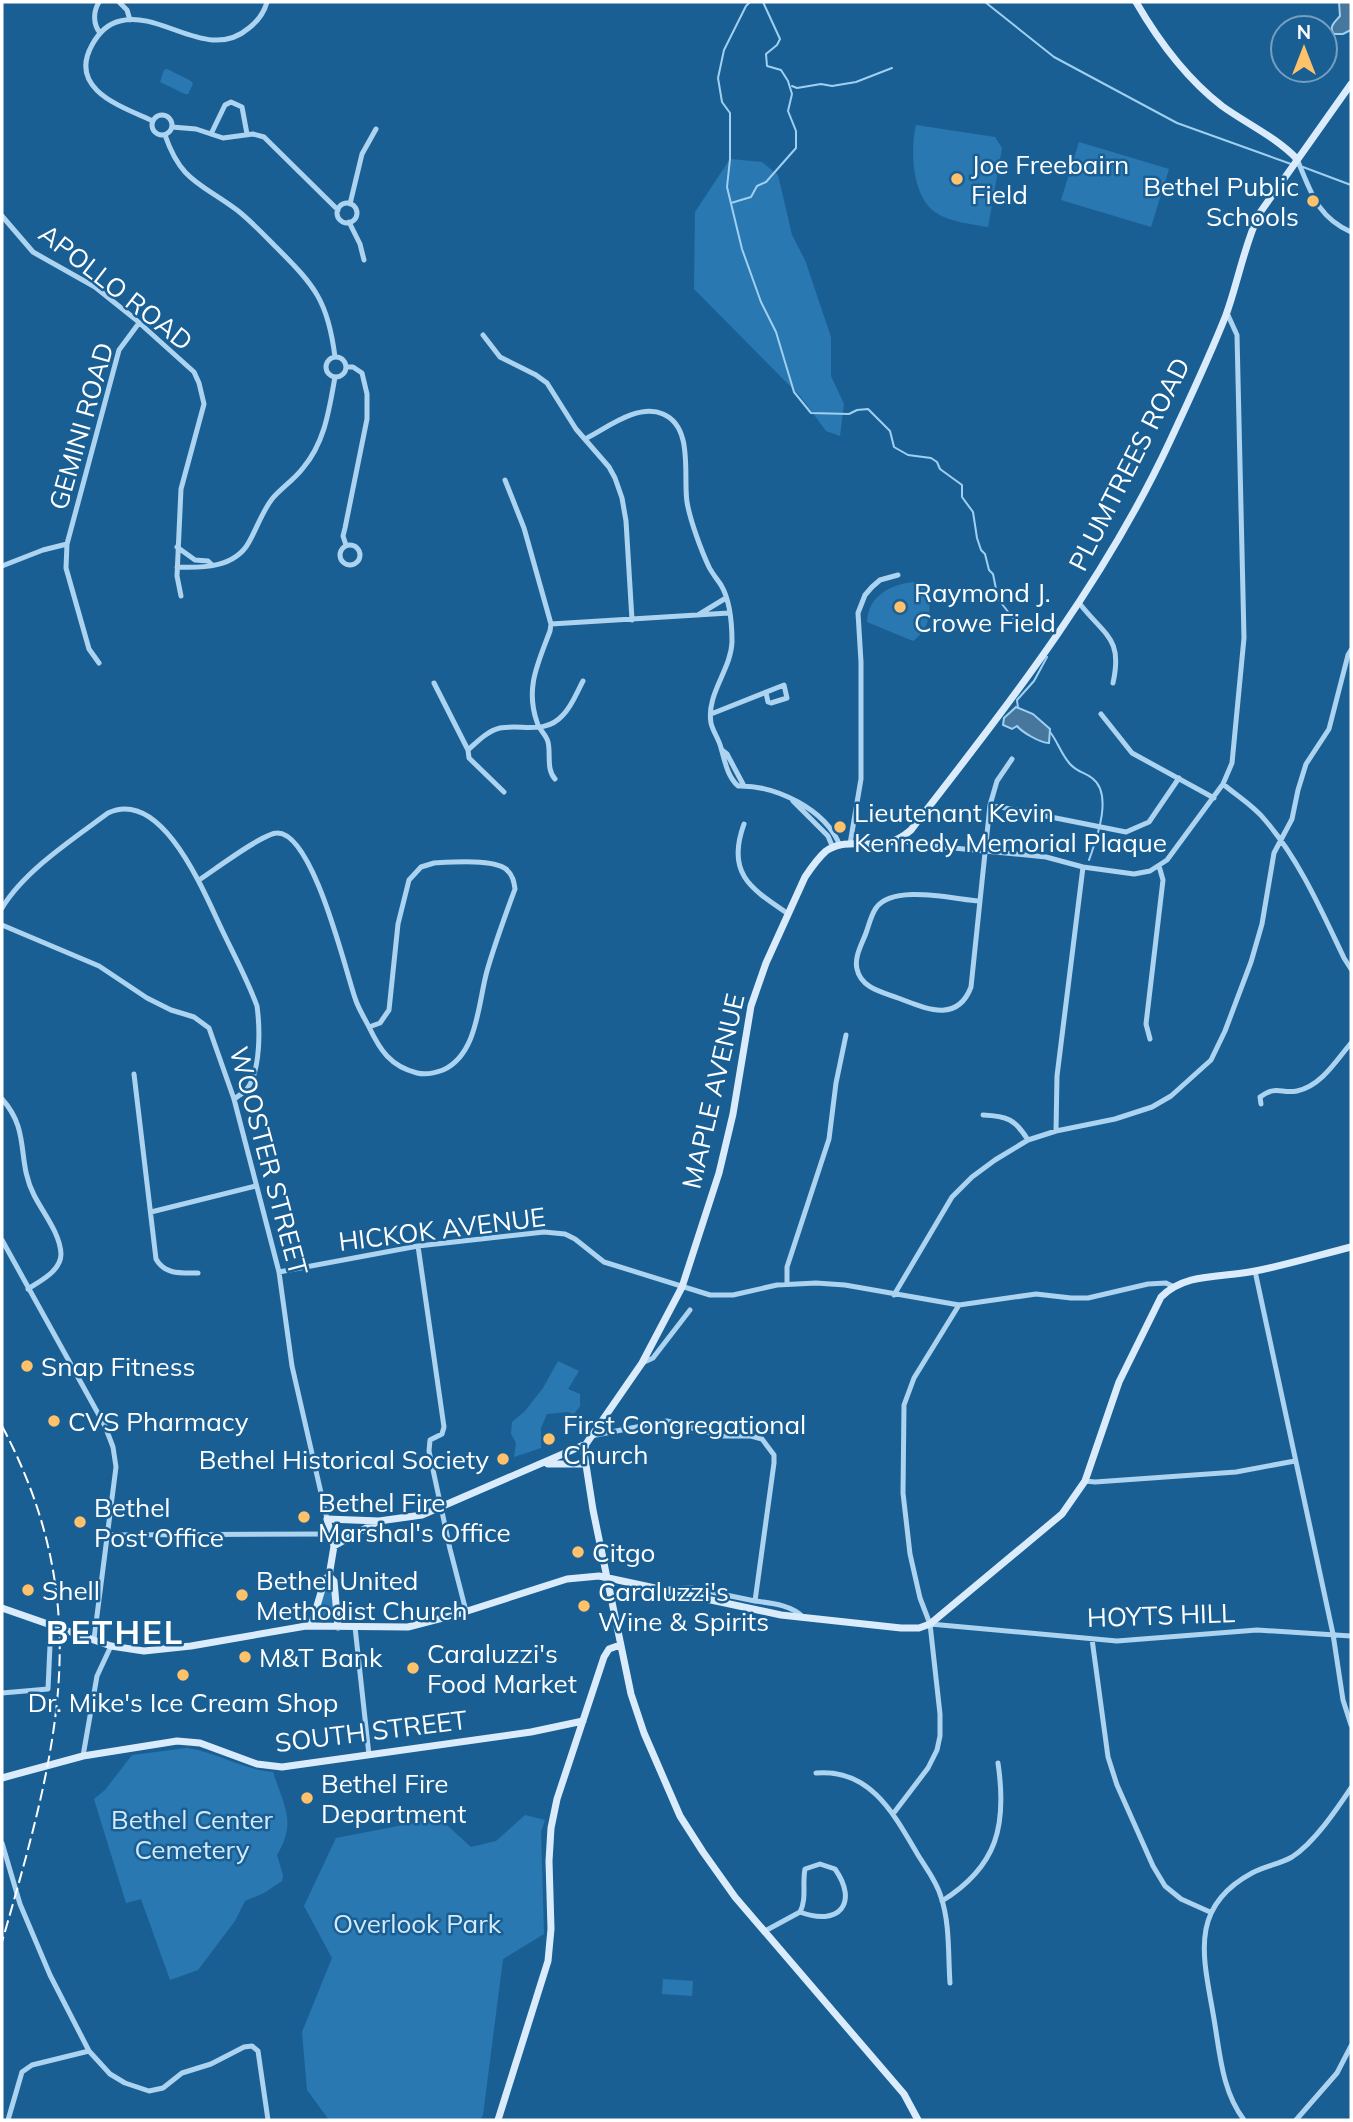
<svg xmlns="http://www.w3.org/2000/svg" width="1353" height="2122" viewBox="0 0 1353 2122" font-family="Mulish,sans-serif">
<rect width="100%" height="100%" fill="#1a5f94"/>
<!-- green -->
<path fill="#2a78b1" d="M 167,69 L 191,81 L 193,84 L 188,94 L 185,94 L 160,82 L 164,70 Z
M 916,125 L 995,137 L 1002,148 L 988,227 C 971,224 949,222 935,212 C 912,196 910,150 916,125 Z
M 1079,142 L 1169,169 L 1151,227 L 1061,200 Z
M 730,159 L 762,162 L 778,175 L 792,235 L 805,260 L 831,337 L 831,376 L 844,404 L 840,436 L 826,431 L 801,397 L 694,289 L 695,212 Z
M 913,582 L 929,585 C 929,609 934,625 913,641 L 867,622 C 868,596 890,585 913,582 Z
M 558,1361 L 579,1371 L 568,1389 L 580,1394 L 580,1406 L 574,1414 L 568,1412 L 547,1414 L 541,1428 L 541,1448 L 514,1457 L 516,1443 L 511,1434 L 512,1422 L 525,1411 L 543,1388 Z
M 327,1581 L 331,1582 L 334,1617 L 331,1620 L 316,1619 Z
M 187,1748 C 217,1752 243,1770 273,1772 C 284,1807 297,1821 277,1855 L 283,1875 L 282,1881 L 264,1893 L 245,1901 L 235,1921 L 198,1970 L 170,1980 L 141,1899 L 126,1903 L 94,1799 L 105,1790 L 132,1755 Z
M 525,1815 L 545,1820 L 541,1832 L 544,1934 L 503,1959 L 483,2115 L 480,2120 L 329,2120 L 307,2090 L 302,2032 L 332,1958 L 304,1906 L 336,1838 L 439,1818 L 471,1847 L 496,1841 Z
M 663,1979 L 693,1981 L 692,1996 L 662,1994 Z"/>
<!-- water -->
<path fill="#47779c" stroke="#9fd0f2" stroke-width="2" d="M 1339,2 L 1351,2 L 1351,30 L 1343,34 L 1334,34 C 1328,27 1335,22 1340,16 Z
M 1016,707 L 1033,714 L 1050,729 L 1049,743 C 1040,743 1022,732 1017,726 L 1012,729 L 1003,725 L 1004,718 Z"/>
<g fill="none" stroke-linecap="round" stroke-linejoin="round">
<!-- stream -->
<path stroke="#9fd0f2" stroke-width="2" d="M 750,2 L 746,6 L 724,50 L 718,78 L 722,102 L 730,113 L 730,159 L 727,187 L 742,249 L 761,302 L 776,332 L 794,392 L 811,413 L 849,414 L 857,410 L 868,409 L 890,431 L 894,447 L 908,455 L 931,458 L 937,462 L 940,469 L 962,485 L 962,497 L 973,512 L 977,538 L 981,550 L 985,554 L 989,570 L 993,574 L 998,599 L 1013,618
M 985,2 L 1054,57 L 1177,123 L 1291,164
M 792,86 L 797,88 L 821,84 L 832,86 L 856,82 L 892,68
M 1303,167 L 1351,185
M 731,203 L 751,197 L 757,186 L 766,182 L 796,148 L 796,131 L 788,111 L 792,94 L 788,81 L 781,70 L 767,66 L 766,54 L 777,45 L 780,39 L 763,2
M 1018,708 L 1017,700 L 1034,681 L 1047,657
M 1050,732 C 1058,742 1061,754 1070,764 C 1077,772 1084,772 1092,778 C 1114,794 1096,840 1089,860"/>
<!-- street -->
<path stroke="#acd3f0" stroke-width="5" d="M 99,2 C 93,12 93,24 100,33
M 119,2 L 127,10 L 130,20
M152 125a10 10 0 1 1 20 0a10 10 0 1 1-20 0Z
M 153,121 C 123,107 67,90 92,45 C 98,34 107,24 120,21 C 162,10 208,63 249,28 C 258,21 264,13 267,2
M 172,127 L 196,129 L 223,138 L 253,134 L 264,137 L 338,210
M 211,134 L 225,105 L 231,102 L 242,107 L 247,134
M 165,135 C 181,182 201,183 237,210 C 251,221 264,235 276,247 C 315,286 328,301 335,357
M 1297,159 C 1311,192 1317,217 1351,232
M337 213a10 10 0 1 1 20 0a10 10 0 1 1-20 0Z
M 350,204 L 362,154 L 376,129
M 2,216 L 33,252 L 95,287 L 135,319 L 194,372 L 199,383 L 204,404 L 181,489 L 177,576 L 181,596
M 349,222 L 360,244 L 364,260
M 483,335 L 500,357 L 536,375 L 547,383 L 576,429 L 609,467 L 615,478 L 622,498 L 626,521 L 632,620
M326 367a10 10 0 1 1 20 0a10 10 0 1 1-20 0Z
M 585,439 C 607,428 638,403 663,414 C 694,427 683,476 687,502 C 690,520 701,550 709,567 C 712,573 717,579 721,585 C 730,600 732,624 732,642 C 731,670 706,694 711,723 C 713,732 719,739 721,748 C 725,761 727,776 738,786 C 775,785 826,809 840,846
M 505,480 L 524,528 L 551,624 L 550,631 C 538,663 525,688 537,722 C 539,730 546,734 548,742 C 551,754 546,769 555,779
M340 555a10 10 0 1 1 20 0a10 10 0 1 1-20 0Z
M 346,545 L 343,536 L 345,528 L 367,419 L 367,394 L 362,373 L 353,367 L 346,367
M 177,547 L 195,560 L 208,561 L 212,565
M 2,566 L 43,550 L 67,544
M 177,567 C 202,568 235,568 249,542 C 257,528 262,512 272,499 C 281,488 294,480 303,468 C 325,442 329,410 335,377
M 1080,604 C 1105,636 1123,638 1113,683
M 698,615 L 726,598
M 551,624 L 729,613
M 99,663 L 89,649 L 66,568 L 67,544 L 119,350 L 139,323
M 434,683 L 468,750 L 469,758 L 504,792
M 711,714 L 784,685 L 787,698 L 771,703 L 768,702 L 766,693
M 1101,714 L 1132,753 L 1214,798
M 468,750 C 477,742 487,731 500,728 C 523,724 545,735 563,715 C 572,706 577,692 583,681
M 722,750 L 727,754 L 744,786
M 1223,784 C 1237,796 1254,806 1265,820 C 1300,861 1321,910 1344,958 L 1351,969
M 793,801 L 828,836 L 833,848
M 990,805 L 1126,832 L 1149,822 L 1179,778
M 744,824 C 726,873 750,888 787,913
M 901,838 L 912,844 L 1046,857 L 1083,867 L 1134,874 L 1150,871 L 1167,860 L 1223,784 L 1232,763 L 1244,638 L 1237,335 L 1227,313
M 850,844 L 861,779 L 861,662 L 858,613 L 865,595 L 872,587 L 880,580 L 898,575
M 434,863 C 452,862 493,859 506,869 C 513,875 514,882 515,889 C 505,916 495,943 487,971 C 478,1003 478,1054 443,1070 C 435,1073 425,1075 417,1073 C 390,1066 380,1050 369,1027 L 380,1023 L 389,1010 L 398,924 L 409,880 L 421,867 Z
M 199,880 C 213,871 263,833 277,833 C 313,832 345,969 355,998 C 358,1008 364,1017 369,1027
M 979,901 C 953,899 893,884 876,908 C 871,915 869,925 866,933 C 862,944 854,957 857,969 C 861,988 882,992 898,998 C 925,1008 957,1024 971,987 L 990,805 L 997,781 L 1012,759
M 2,908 C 24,871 73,839 108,813 C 163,787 205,895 223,932 C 235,957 248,981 257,1006 C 260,1028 261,1070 247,1089 C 245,1092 238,1096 234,1099
M 2,925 L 99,966 L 147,998 L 171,1010 L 194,1017 L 209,1028 L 234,1099 L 279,1272 L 292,1366 L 327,1519
M 1150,1039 L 1146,1024 L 1163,880 L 1159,866
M 134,1074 L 156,1259 C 165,1275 181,1273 198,1273
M 2,1099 C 31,1131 16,1160 34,1195 C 43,1213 60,1233 61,1254 C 61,1271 40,1281 28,1289
M 1261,1104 L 1260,1097 C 1276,1085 1281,1094 1297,1091 C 1321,1086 1336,1061 1351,1043
M 983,1115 C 1007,1116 1015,1119 1028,1140
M 1056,1131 L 1057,1076 L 1083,867
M 151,1212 L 256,1186
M 2,1240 L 105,1426 L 113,1447 L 116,1467 L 94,1639
M 418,1246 L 444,1427 L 442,1434 L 430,1440 L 429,1451 L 450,1549 L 466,1611
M 1255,1271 L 1333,1634 L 1343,1700 L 1351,1725
M 279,1272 L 418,1246 L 544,1232 L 565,1234 L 575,1239 L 604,1262 L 710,1295 L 733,1295 L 777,1285 L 816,1283 L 845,1285 L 959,1305 L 1036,1294 L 1071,1298 L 1088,1298 L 1148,1284 L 1166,1283 L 1172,1286
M 787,1284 L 787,1267 L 829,1139 L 836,1083 L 846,1035
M 894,1295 L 952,1197 L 972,1177 L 995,1160 L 1028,1140 L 1056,1131 L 1115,1119 L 1152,1107 L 1171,1096 L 1211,1060 L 1225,1031 L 1251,962 L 1262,924 L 1274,853 L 1292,819 L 1298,790 L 1306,764 L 1329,729 L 1348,655 L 1351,650
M 642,1363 L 653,1358 L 690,1310
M 591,1436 L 667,1421 L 721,1436 L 751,1436 L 762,1439 L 774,1455 L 774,1463 L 755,1601 C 771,1603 793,1605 804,1618
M 1085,1481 L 1095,1482 L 1236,1472 L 1295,1461
M 107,1535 L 330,1534
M 668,1589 L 692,1588 L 755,1601
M 930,1624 L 1117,1641 L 1257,1630 L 1351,1636
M 355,1627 L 369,1755
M 1092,1639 L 1108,1757 L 1117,1785 L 1153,1866 L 1165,1886 L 1181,1899 L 1210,1912
M 2,1693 L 48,1689 L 51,1624
M 83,1756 L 97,1676 L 111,1646
M 816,1773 C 870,1768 894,1814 918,1855 C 926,1868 937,1882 941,1897 C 950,1923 948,1955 950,1983
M 893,1814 L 928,1768 L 937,1750 L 940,1736 L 940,1714 L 930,1624 L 920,1598 L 910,1554 L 903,1493 L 904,1405 L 914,1378 L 959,1305
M 2,1843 L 20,1904 L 50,1975 L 89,2051 L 110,2074 L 125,2083 L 149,2091 L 163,2088 L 182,2073 L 211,2064 L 244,2047 L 252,2046 L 258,2051 L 268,2120
M 942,1901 C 998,1866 1007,1825 998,1763
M 765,1931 L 800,1912 C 839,1927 859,1903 835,1869 L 820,1864 L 805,1869 C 802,1884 807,1899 800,1912
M 8,2120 L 22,2072 L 32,2065 L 89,2051
M 1244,2120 C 1222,2091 1220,2054 1214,2019 C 1204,1959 1187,1908 1252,1873 C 1265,1866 1280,1864 1292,1857 C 1314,1843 1337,1809 1351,1788
M 1296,2120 L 1337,2073 L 1351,2046"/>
<!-- secondary -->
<path stroke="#daecfb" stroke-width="7" d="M 1136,2 C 1158,40 1187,79 1222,106 C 1247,124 1276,137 1297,159
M 548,1464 L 584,1464
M 334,1546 L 377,1522
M 329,1576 L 334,1581 L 338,1627
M 2,1608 L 111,1646 L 144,1651 L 191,1646 L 306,1626 L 408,1627 L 458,1614 L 567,1579 L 599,1576 L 781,1615 L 901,1628 L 919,1628 L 930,1624 L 1062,1514 L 1085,1481 L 1119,1382 L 1161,1297 C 1186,1272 1222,1278 1255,1271 C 1287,1265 1319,1255 1351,1247
M 311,1626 L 325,1579 L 329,1576 L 334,1546 L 327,1519 L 379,1521 L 422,1515 L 586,1444
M 2,1778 L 83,1756 L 177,1741 L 200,1743 L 257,1764 L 282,1767 L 531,1732 L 583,1721
M 498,2120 L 548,1961 L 551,1929 L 549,1861 L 551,1828 L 557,1799 L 604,1657 L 609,1649 L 620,1645
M 918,2120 L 904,2094 L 735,1897 L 703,1852 L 680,1816 L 644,1733 L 631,1694 L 593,1510 L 584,1452 L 586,1444 L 642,1363 L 682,1287 L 719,1173 L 733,1114 L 751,1006 L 766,963 L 805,877 C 811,868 818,858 826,851 C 844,838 867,847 887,843 C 896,841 904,836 911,830 C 1007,706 1103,585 1170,441 C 1189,400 1209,358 1226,315 C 1238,282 1244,246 1259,214 L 1351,84"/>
<!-- rail -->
<path stroke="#fff" stroke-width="2" stroke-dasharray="12 5" stroke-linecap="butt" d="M 2,1426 C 99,1609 56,1754 2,1942"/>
</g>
<!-- markers -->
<g fill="#ffc26b" stroke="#1a5f94" stroke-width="2.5">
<circle cx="957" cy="179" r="7"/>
<circle cx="1313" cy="201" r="7"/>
<circle cx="900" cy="607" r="7"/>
<circle cx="840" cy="827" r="7"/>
<circle cx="27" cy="1366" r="7"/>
<circle cx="54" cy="1421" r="7"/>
<circle cx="549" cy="1439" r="7"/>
<circle cx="503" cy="1459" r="7"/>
<circle cx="304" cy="1517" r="7"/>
<circle cx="80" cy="1522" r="7"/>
<circle cx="578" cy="1552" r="7"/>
<circle cx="28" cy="1590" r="7"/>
<circle cx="242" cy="1595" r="7"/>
<circle cx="584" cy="1606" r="7"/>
<circle cx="245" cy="1657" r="7"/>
<circle cx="413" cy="1668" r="7"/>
<circle cx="183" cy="1675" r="7"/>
<circle cx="307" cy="1798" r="7"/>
</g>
<g text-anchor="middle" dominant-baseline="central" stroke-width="5" stroke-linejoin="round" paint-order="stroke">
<!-- poi labels -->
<g font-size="26" fill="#fff" stroke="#1a5f94" text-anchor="start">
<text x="971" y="164">Joe Freebairn<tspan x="971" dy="30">Field</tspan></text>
<text x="1299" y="186" text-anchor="end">Bethel Public<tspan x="1299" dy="30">Schools</tspan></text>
<text x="914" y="592">Raymond J.<tspan x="914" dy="30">Crowe Field</tspan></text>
<text x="854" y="812">Lieutenant Kevin<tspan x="854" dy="30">Kennedy Memorial Plaque</tspan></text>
<text x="41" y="1366">Snap Fitness</text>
<text x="68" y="1421">CVS Pharmacy</text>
<text x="563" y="1424">First Congregational<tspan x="563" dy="30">Church</tspan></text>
<text x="489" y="1459" text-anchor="end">Bethel Historical Society</text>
<text x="318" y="1502">Bethel Fire<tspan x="318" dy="30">Marshal's Office</tspan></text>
<text x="94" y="1507">Bethel<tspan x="94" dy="30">Post Office</tspan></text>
<text x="592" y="1552">Citgo</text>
<text x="256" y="1580">Bethel United<tspan x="256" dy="30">Methodist Church</tspan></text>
<text x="42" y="1590">Shell</text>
<text x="598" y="1591">Caraluzzi's<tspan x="598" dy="30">Wine &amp; Spirits</tspan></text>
<text x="427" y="1653">Caraluzzi's<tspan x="427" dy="30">Food Market</tspan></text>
<text x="259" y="1657">M&amp;T Bank</text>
<text x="183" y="1702" text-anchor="middle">Dr. Mike's Ice Cream Shop</text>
<text x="321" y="1783">Bethel Fire<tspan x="321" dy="30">Department</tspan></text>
</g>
<!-- street labels -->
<g font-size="26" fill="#fff" stroke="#1a5f94">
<text transform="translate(116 287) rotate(38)">APOLLO ROAD</text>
<text transform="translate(81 426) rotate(-74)">GEMINI ROAD</text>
<text transform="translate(1129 464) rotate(-63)">PLUMTREES ROAD</text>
<text transform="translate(713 1091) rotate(-77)">MAPLE AVENUE</text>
<text transform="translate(269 1161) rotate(75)">WOOSTER STREET</text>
<text transform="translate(442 1229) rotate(-7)">HICKOK AVENUE</text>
<text transform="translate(1161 1615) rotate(-2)">HOYTS HILL</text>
<text transform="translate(371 1731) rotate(-7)">SOUTH STREET</text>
</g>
<!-- park labels -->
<g font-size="26" fill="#d3eafb" stroke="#1a5f94">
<text x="192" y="1819">Bethel Center<tspan x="192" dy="30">Cemetery</tspan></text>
<text x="417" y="1923">Overlook Park</text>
</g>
<!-- district labels -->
<g font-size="33" font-weight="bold" letter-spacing="2" fill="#fff" stroke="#1a5f94">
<text x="115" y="1631">BETHEL</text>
</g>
</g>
<!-- border -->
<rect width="1353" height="2122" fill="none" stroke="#ffffff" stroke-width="7"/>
<!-- north arrow -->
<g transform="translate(1304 49)"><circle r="33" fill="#1a5f94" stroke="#769fbf" stroke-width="2"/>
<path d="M0-5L12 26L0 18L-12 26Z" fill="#ffc26b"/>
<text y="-10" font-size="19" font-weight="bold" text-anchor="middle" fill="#ffffff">N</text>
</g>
</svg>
